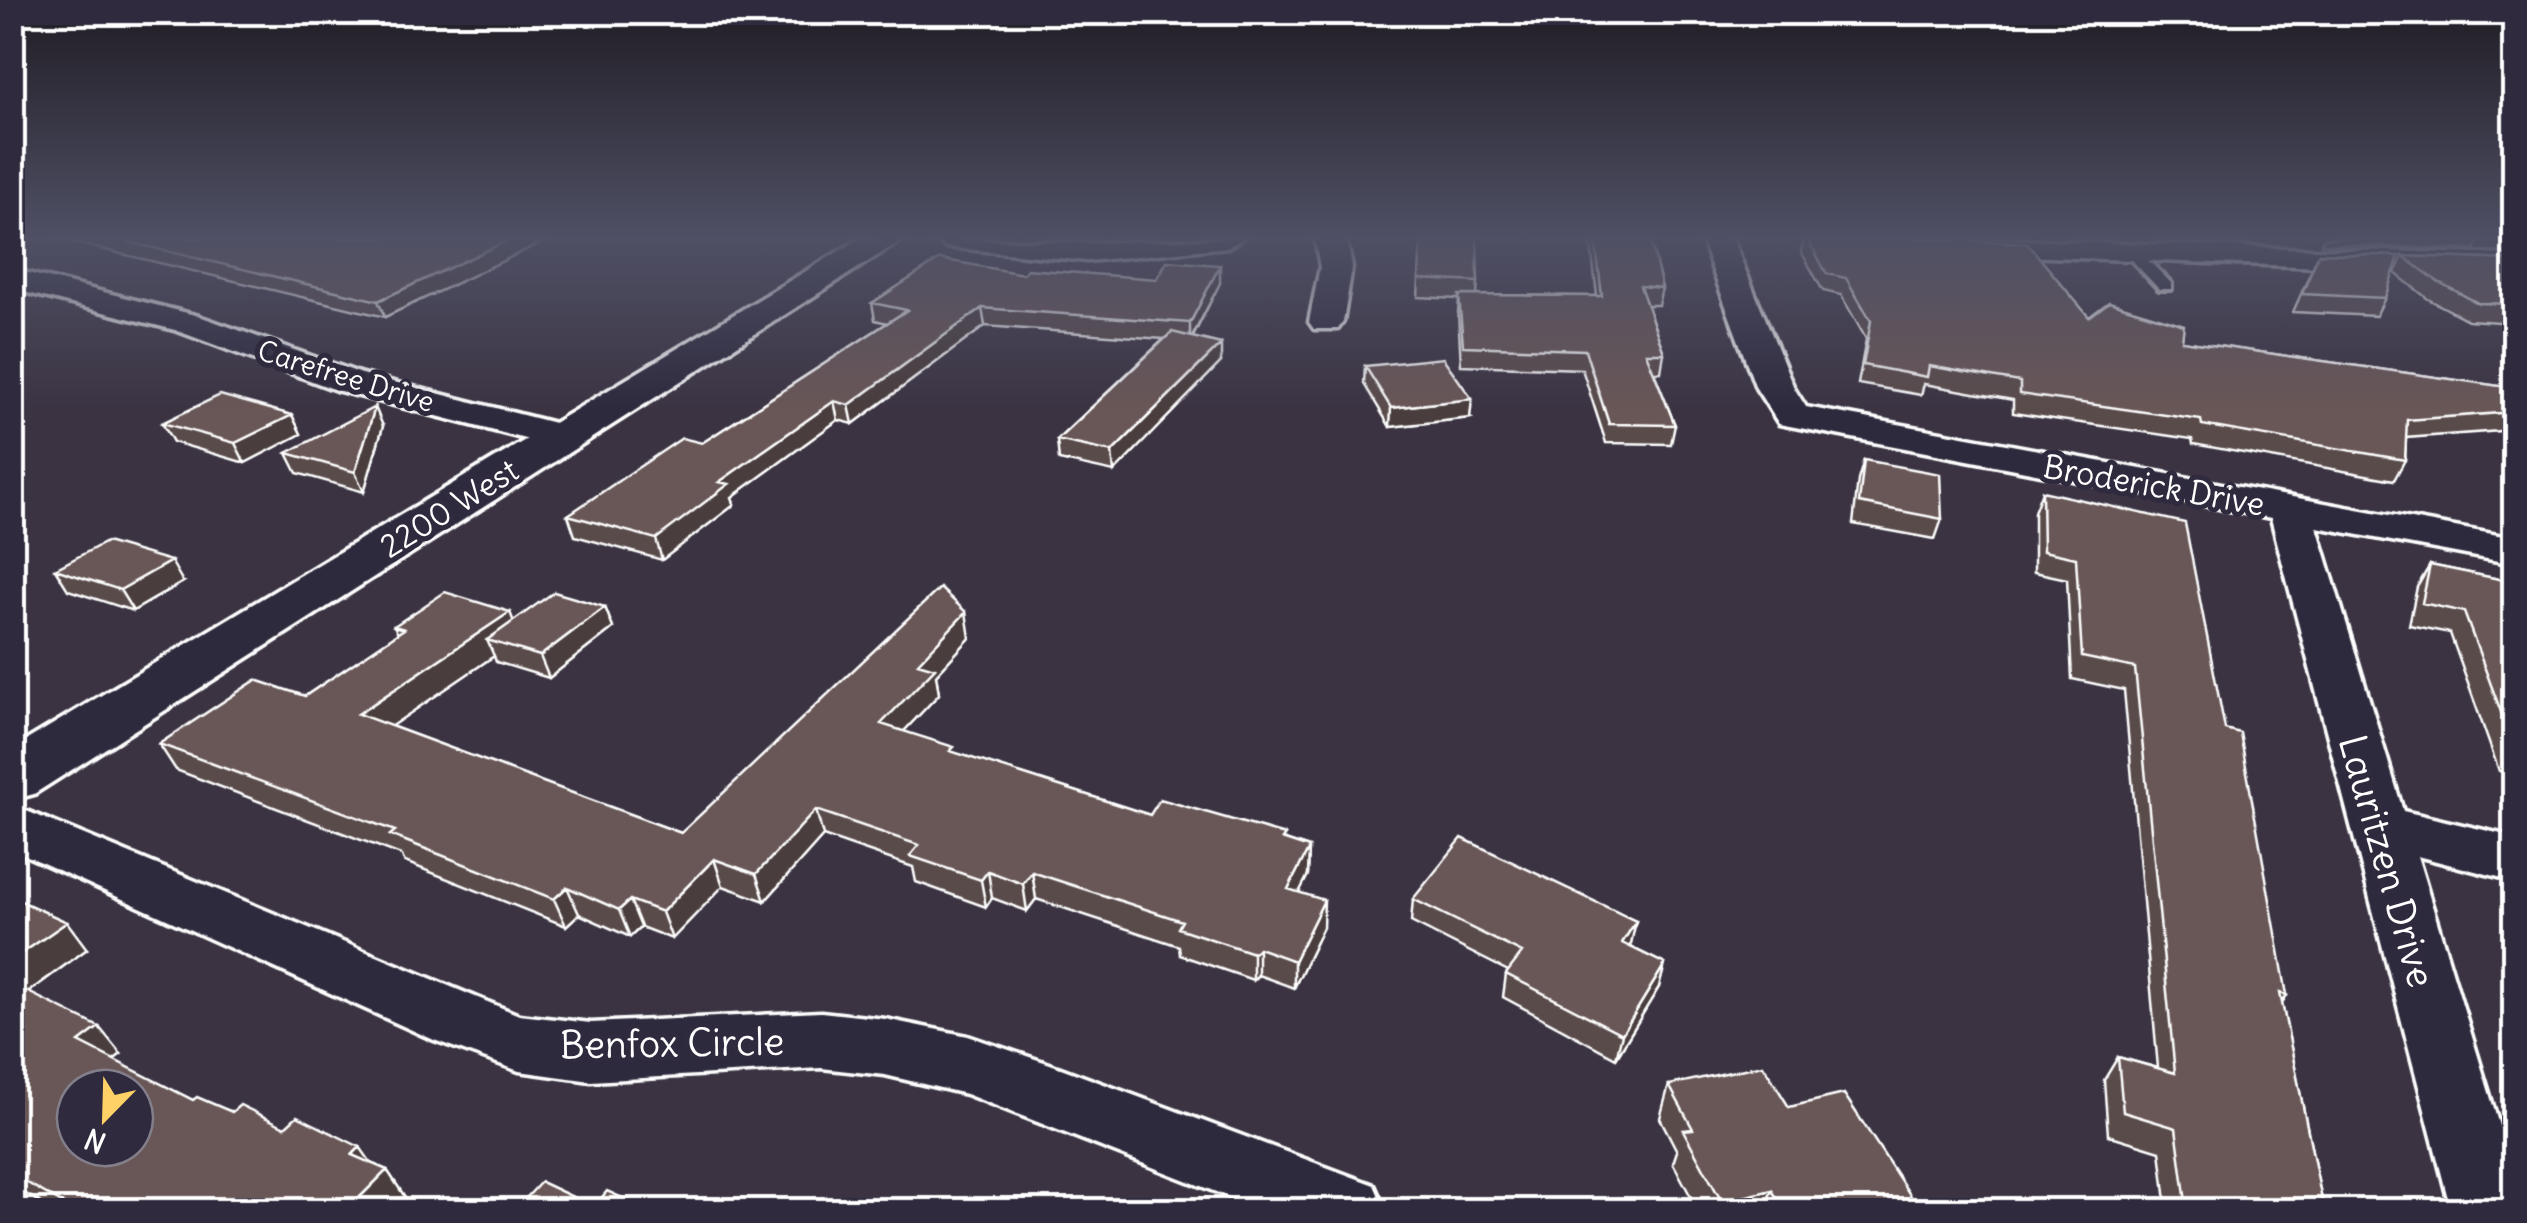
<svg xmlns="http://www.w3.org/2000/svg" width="2527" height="1223" viewBox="0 0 2527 1223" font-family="Delius,sans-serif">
<rect width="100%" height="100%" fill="#3b3342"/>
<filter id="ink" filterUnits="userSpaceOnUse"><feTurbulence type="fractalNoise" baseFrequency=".01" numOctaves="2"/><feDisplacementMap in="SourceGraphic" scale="20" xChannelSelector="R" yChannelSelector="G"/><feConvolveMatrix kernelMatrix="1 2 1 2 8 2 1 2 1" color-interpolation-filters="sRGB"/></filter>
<g filter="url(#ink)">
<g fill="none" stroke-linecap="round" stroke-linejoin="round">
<!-- service casing -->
<g stroke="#fff" stroke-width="8">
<path id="service" d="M 2126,248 L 2136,248 L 2171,283 L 2171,289 L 2159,289 L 2126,254 Z"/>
</g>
<!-- minor casing -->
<g stroke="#fff" stroke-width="7">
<path id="minor" d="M 931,238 L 1087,243 L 1243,238 L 1228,247 L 1087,261 L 946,247 Z
M 1315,238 L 1346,238 L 1352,267 L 1343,322 L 1338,329 L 1314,329 L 1309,322 L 1320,267 Z
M 1701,238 L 1732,238 L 1794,388 L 1806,407 L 2514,538 L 2514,564 L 2317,527 L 2403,811 L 2514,837 L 2514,881 L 2417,856 L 2514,1175 L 2514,1210 L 2451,1210 L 2271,518 L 1779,424 L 1756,388 Z
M 1957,238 L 2514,255 L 2514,274 L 1968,254 L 1957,252 L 1952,245 Z
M 12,269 L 199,316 L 362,374 L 578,429 L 584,437 L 578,445 L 564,449 L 336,390 L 175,330 L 12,289 Z
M 12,805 L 519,1015 L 591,1023 L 821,1012 L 885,1019 L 968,1036 L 1050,1064 L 1374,1185 L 1385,1210 L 1262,1210 L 966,1094 L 885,1075 L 821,1068 L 591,1081 L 519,1071 L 434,1040 L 12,849 Z"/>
</g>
<!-- tertiary casing -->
<g stroke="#fff" stroke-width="7">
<path id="tertiary" d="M 861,238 L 905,238 L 34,794 L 12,800 L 12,749 Z"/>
</g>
<!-- service -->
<use href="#service" fill="#2f2a3d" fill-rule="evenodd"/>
<!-- minor -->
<use href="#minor" fill="#2f2a3d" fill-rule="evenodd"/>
<!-- tertiary -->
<use href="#tertiary" fill="#2f2a3d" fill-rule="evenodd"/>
</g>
<!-- wall -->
<path fill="#5a4b4b" stroke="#fff" stroke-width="2.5" d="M 55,238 L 551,238 L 385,317 Z
M 1421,238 L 1478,282 L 1477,295 L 1597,296 L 1590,238 L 1650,238 L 1662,288 L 1658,305 L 1646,305 L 1664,353 L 1661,372 L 1654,372 L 1675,425 L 1671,444 L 1606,443 L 1582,369 L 1461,365 L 1458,313 L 1459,299 L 1418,297 Z
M 1804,238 L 1915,238 L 2089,317 L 2182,341 L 2514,388 L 2514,430 L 2406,438 L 2405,460 L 2394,480 L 2193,444 L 2192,439 L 2013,413 L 2013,400 L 1924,384 L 1921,395 L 1858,384 L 1866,339 L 1841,295 L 1823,291 L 1801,251 Z
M 2324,238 L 2481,238 L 2475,250 L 2321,244 Z
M 2319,253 L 2385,298 L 2376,316 L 2293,312 Z
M 2403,256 L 2514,260 L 2514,323 L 2468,320 L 2428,299 L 2395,273 Z
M 1023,274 L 1220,283 L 1193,337 L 1221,362 L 1114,472 L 1059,460 L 1057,440 L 1164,339 L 985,326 L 853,424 L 838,420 L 732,497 L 734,505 L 662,560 L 575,536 L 568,515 L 702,443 L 887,323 L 875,320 L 872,303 Z
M 1365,366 L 1470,418 L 1390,427 L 1364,384 Z
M 292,415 L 301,434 L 245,463 L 173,442 L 162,423 Z
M 383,426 L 364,492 L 297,473 L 287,453 Z
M 1864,460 L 1942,519 L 1935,539 L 1853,524 L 1858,480 Z
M 2042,491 L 2225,729 L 2287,995 L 2282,1003 L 2324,1210 L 2167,1210 L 2160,1151 L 2108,1135 L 2104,1080 L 2118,1057 L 2158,1068 L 2124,690 L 2072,679 L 2067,579 L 2034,572 L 2034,512 Z
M 2430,565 L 2514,582 L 2514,775 L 2499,771 L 2450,633 L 2409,625 L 2417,587 Z
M 55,569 L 183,582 L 133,611 L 68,590 Z
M 605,607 L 613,628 L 549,678 L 496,662 L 494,656 L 391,726 L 681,833 L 970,638 L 936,675 L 939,694 L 904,731 L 955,753 L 1150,815 L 1285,840 L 1309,848 L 1308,875 L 1299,892 L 1323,927 L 1294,988 L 1258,975 L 1253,980 L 1180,955 L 1179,946 L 1036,899 L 1027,911 L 992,898 L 986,907 L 916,882 L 913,867 L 823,836 L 765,901 L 723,886 L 672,939 L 641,927 L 630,937 L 579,914 L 566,926 L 405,862 L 401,855 L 176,770 L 159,744 L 305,696 L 398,634 L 394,626 L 513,621 Z
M 12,897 L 87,949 L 29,992 L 121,1054 L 113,1060 L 193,1100 L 285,1127 L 387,1170 L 405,1197 L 392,1210 L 54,1210 L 12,1186 Z
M 1413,899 L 1636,921 L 1629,946 L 1665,964 L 1659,987 L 1616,1058 L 1503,997 L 1506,974 L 1508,971 L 1411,922 Z
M 1669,1085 L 1789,1107 L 1920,1210 L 1698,1210 L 1673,1163 L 1677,1151 L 1660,1118 Z"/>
<!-- shaded-wall -->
<path fill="#4a3d3d" stroke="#fff" stroke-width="2.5" d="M 513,238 L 551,238 L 385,317 L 378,301 Z
M 1220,265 L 1220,283 L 1190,341 L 1190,323 Z
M 982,308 L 985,326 L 853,424 L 849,405 Z
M 1221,344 L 1221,362 L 1114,472 L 1112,452 Z
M 1472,399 L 1470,418 L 1390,427 L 1391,408 Z
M 834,401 L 838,420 L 732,497 L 734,505 L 662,560 L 656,539 L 719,482 Z
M 375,407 L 383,426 L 364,492 L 355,472 Z
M 292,415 L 301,434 L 245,463 L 235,443 Z
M 171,561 L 183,582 L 133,611 L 120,590 Z
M 605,607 L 613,628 L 549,678 L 540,656 Z
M 510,612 L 520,638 L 487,640 L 494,656 L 371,740 L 358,714 Z
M 966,612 L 970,638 L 936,675 L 939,694 L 886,750 L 881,724 L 918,663 Z
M 12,634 L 20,645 L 12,649 Z
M 816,810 L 823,836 L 765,901 L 756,874 Z
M 1309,848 L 1308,875 L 1287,916 L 1288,889 Z
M 714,859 L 723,886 L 672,939 L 662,912 Z
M 988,871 L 992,898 L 986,907 L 981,880 Z
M 1032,872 L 1036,899 L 1027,911 L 1023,884 Z
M 567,887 L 579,914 L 566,926 L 554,899 Z
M 630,900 L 641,927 L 630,937 L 619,910 Z
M 1324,900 L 1323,927 L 1294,988 L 1294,961 Z
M 1636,921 L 1631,944 L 1617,966 L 1622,943 Z
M 67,922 L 87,949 L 16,1001 L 12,998 L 12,960 Z
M 1258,948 L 1258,975 L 1253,980 L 1253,953 Z
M 1665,964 L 1659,987 L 1616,1058 L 1622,1034 Z
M 99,1027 L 121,1054 L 101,1070 L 79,1042 Z
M 360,1147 L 379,1174 L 352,1155 Z
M 387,1170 L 405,1197 L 392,1210 L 347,1210 Z
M 1772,1190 L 1764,1210 L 1719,1210 L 1722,1202 Z"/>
<!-- building -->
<path fill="#695757" stroke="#fff" stroke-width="2.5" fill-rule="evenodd" d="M 111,238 L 513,238 L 378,301 Z
M 1421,238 L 1477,238 L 1478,282 L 1419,279 Z
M 1595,238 L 1650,238 L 1662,288 L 1640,286 L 1664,353 L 1646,353 L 1675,425 L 1609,424 L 1585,350 L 1463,346 L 1459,295 L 1602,296 Z
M 1807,238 L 1915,238 L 2027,243 L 2089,317 L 2109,302 L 2184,325 L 2182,341 L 2514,388 L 2514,412 L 2407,420 L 2405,460 L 2202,425 L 2201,420 L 2020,394 L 2020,382 L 1929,366 L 1927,377 L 1863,365 L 1871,321 L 1846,278 L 1827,274 Z
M 2319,253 L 2399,256 L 2385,298 L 2302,294 Z
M 2403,256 L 2514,260 L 2514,304 L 2478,303 L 2437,281 Z
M 940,259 L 1023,274 L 1027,269 L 1157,279 L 1167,261 L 1220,265 L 1190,323 L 982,308 L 849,405 L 834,401 L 719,482 L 729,484 L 656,539 L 568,515 L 682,438 L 702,443 L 907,310 L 872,303 Z
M 1172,332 L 1221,344 L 1112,452 L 1057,440 Z
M 1443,358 L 1472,399 L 1391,408 L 1365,366 Z
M 220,395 L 292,415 L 235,443 L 162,423 Z
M 375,407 L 355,472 L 287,453 Z
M 1864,460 L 1940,474 L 1942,519 L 1859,503 Z
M 2042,491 L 2185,523 L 2225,729 L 2240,733 L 2287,995 L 2280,993 L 2324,1210 L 2187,1210 L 2176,1128 L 2123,1112 L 2118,1057 L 2175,1073 L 2135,668 L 2082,657 L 2076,558 L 2043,551 Z
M 106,542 L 171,561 L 120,590 L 55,569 Z
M 2430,565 L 2514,582 L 2514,747 L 2464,612 L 2422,603 Z
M 940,588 L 966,612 L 918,663 L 935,668 L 881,724 L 954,747 L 950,751 L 1150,815 L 1160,799 L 1285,835 L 1282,839 L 1309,848 L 1288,889 L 1324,900 L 1294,961 L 1258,948 L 1253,953 L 1178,928 L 1182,921 L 1032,872 L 1023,884 L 988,871 L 981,880 L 910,856 L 919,845 L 816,810 L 756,874 L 714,859 L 662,912 L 630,900 L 619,910 L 567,887 L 554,899 L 390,835 L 395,831 L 159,744 L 256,680 L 305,696 L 404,629 L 394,626 L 445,592 L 510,612 L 358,714 L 681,833 Z
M 554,592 L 605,607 L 540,656 L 487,640 Z
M 1462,838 L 1636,921 L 1622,943 L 1665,964 L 1622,1034 L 1506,974 L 1522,953 L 1413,899 Z
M 12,897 L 67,922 L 12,960 Z
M 12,984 L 99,1027 L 79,1042 L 193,1100 L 197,1097 L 232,1112 L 240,1105 L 285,1127 L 297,1116 L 360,1147 L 352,1155 L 387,1170 L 347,1210 L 74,1210 L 12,1174 ZM 75,1088 L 135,1088 L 135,1148 L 75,1148 Z
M 1763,1065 L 1789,1107 L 1844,1094 L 1920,1210 L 1784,1210 L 1772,1190 L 1722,1202 L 1683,1130 L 1693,1129 L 1669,1085 Z
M 541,1182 L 594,1207 L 607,1191 L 649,1210 L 515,1210 Z"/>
</g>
<!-- sky -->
<linearGradient id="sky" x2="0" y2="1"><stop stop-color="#201c24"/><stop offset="0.58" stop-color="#4f5065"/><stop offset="1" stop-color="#4f5065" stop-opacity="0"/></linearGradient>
<rect width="2527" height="410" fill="url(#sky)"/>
<g text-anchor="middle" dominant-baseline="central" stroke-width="10" stroke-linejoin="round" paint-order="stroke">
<!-- far-street labels -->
<g font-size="28" fill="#fff" stroke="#2f2a3d">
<text transform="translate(346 376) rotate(17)">Carefree Drive</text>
</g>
<!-- street labels -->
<g font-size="32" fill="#fff" stroke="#2f2a3d">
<text transform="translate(2154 485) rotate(10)">Broderick Drive</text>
<text transform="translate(449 508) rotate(-32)">2200 West</text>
</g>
<!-- near-street labels -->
<g font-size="38" fill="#fff" stroke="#2f2a3d">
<text transform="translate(2387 861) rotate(74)">Lauritzen Drive</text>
<text transform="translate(672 1043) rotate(-1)">Benfox Circle</text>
</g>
</g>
<!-- margin -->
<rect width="2527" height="1223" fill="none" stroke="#2f2a3d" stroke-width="50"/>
<rect x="25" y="25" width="2477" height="1173" fill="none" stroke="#fff" stroke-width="4" filter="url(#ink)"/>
<!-- north arrow -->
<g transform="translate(105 1118) rotate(203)"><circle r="48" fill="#2f2a3d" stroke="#827f8b" stroke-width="2.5"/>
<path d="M0-8L18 38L0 25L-18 38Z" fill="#ffd166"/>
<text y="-15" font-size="28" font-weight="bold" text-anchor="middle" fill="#ffffff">N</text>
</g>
</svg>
